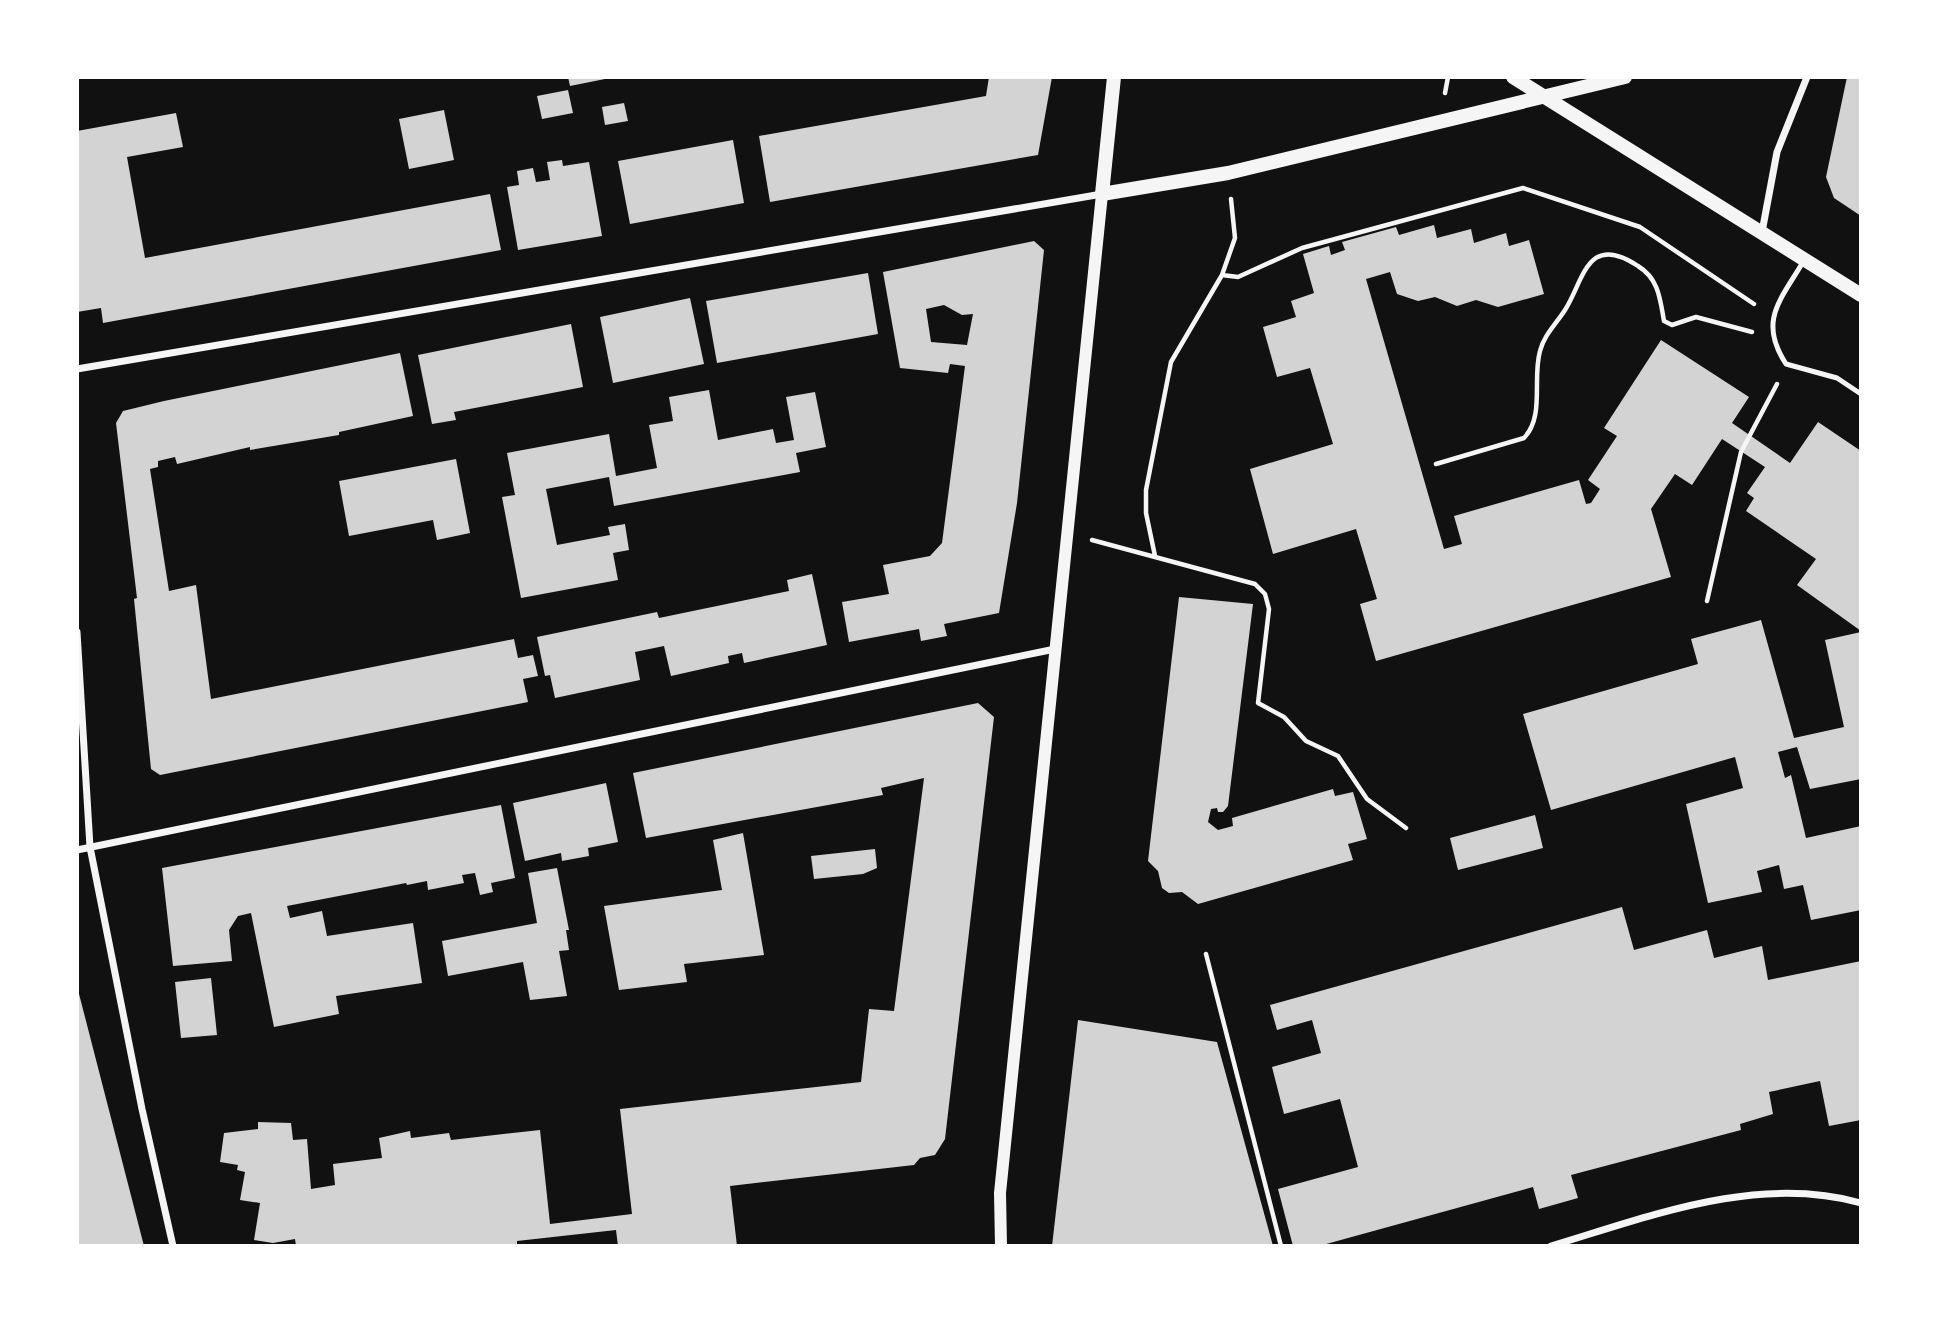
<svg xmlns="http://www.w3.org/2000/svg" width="1938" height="1323" viewBox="0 0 1938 1323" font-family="Manrope,sans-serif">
<rect width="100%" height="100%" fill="#111"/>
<!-- building -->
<path fill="#d3d3d3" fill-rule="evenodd" d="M 568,77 L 610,77 L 610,78 L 570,86 Z
M 989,77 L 1052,77 L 1038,155 L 770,202 L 759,136 L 986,96 Z
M 1847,77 L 1861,77 L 1861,216 L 1834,198 L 1826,177 Z
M 568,90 L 573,113 L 542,119 L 537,96 Z
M 624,103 L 628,121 L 605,125 L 602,107 Z
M 444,110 L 454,160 L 409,169 L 399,119 Z
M 176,113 L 183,147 L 127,157 L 145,258 L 490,194 L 501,250 L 103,323 L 101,308 L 77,312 L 77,131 Z
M 733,140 L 744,203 L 630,224 L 618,161 Z
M 562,160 L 563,166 L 589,162 L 602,236 L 518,250 L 507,187 L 519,185 L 517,171 L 533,168 L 536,182 L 550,180 L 547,162 Z
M 1434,225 L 1437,238 L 1471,229 L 1474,243 L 1506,233 L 1509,246 L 1529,240 L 1544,294 L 1498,307 L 1476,300 L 1457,306 L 1435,297 L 1418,301 L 1397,294 L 1390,272 L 1366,279 L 1444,549 L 1462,544 L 1454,516 L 1579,480 L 1586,504 L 1591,503 L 1600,489 L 1588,480 L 1617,436 L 1604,428 L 1661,340 L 1749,397 L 1732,423 L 1790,463 L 1818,422 L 1861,451 L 1861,631 L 1797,585 L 1816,559 L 1746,511 L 1754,498 L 1747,493 L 1765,467 L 1722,439 L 1692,485 L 1675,474 L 1651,509 L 1671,577 L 1376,661 L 1360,604 L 1377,599 L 1356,529 L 1273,554 L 1250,469 L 1333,444 L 1310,368 L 1277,377 L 1263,327 L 1296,317 L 1291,301 L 1314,293 L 1303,254 L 1329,246 L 1331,255 L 1345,250 L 1342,242 L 1396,227 L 1399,235 Z
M 1034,241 L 1044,250 L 1017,503 L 999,613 L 944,624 L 947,636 L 921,641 L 919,629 L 849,642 L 842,602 L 889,594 L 883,565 L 930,556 L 942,543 L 965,366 L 950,364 L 948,373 L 900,368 L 883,272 ZM 944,305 L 962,315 L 973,314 L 967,345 L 931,342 L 926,309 Z
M 868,273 L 878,334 L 717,363 L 706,301 Z
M 690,298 L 704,364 L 613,383 L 600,317 Z
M 571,324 L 583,387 L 454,412 L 456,420 L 432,424 L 418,355 Z
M 400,353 L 413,416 L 339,432 L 339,435 L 250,450 L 250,447 L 177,464 L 175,457 L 158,461 L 158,467 L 150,469 L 169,591 L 196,585 L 211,699 L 514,639 L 518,658 L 533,655 L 538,676 L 523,679 L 528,702 L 160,775 L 151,769 L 134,599 L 137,598 L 116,423 L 123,411 L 164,401 Z
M 709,390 L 718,440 L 773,429 L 776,443 L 794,440 L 786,397 L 815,392 L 826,447 L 796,453 L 800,472 L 614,506 L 609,477 L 546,489 L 557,545 L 610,535 L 608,527 L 625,524 L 629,550 L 613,553 L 618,580 L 521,598 L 502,497 L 515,495 L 507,453 L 609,434 L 616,476 L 657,468 L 649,425 L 673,421 L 669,397 Z
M 456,459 L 470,533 L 437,540 L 433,520 L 349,536 L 339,481 Z
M 812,574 L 827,645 L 744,663 L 742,653 L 728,656 L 729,663 L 671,676 L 664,646 L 635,652 L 640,680 L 555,698 L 550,675 L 545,676 L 537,637 L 657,612 L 659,618 L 789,591 L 787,580 Z
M 1179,597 L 1253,604 L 1228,806 L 1223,812 L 1218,812 L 1217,808 L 1211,809 L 1208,822 L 1218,830 L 1233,826 L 1232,818 L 1333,789 L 1335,796 L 1353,792 L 1367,839 L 1348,844 L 1353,860 L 1198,904 L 1182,892 L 1169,893 L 1162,888 L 1158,871 L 1148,861 Z
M 1761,620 L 1794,738 L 1844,727 L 1825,640 L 1861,632 L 1861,779 L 1810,789 L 1797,747 L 1778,752 L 1785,778 L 1791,775 L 1806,838 L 1861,826 L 1861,910 L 1811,920 L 1803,885 L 1784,889 L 1779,865 L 1757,871 L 1762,892 L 1708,903 L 1686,804 L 1743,788 L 1735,757 L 1551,810 L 1523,714 L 1698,664 L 1691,639 Z
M 978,703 L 994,717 L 945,1139 L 935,1155 L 920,1158 L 914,1165 L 730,1186 L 737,1246 L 618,1246 L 616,1230 L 517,1241 L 517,1246 L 296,1246 L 295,1239 L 273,1243 L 254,1240 L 260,1203 L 240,1200 L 245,1172 L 237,1170 L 238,1165 L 220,1162 L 224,1133 L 258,1129 L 258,1122 L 291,1123 L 293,1140 L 307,1139 L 311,1189 L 335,1185 L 333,1164 L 382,1158 L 379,1138 L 410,1131 L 411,1138 L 449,1133 L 451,1140 L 540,1130 L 550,1224 L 632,1214 L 620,1109 L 861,1082 L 869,1009 L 894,1011 L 924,778 L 881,788 L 883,795 L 646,838 L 633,773 Z
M 606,783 L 618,842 L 588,848 L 589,856 L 562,861 L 561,853 L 525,861 L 513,803 Z
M 501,805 L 515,878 L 491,883 L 493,892 L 480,895 L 475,873 L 462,875 L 464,883 L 428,890 L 427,881 L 407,885 L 406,883 L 287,906 L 290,918 L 322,911 L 327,936 L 413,923 L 422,983 L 336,996 L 339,1014 L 274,1027 L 251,913 L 238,916 L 229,930 L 232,961 L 173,966 L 162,868 Z
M 1535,815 L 1543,848 L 1458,870 L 1450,838 Z
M 743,833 L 764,955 L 684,964 L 687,982 L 619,990 L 604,906 L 722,890 L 713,840 Z
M 875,849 L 877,868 L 863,874 L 814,879 L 811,856 Z
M 557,868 L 569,930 L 566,930 L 569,950 L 559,951 L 567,996 L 530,1000 L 523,962 L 448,976 L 442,941 L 537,923 L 528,873 Z
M 1622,907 L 1634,950 L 1707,930 L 1714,958 L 1762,946 L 1768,980 L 1861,961 L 1861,1120 L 1829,1126 L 1820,1081 L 1769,1092 L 1773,1114 L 1740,1124 L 1741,1130 L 1571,1175 L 1578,1198 L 1539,1209 L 1533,1187 L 1319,1246 L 1293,1246 L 1278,1189 L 1358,1167 L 1340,1099 L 1284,1114 L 1272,1067 L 1321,1053 L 1312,1020 L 1277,1030 L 1270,1005 Z
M 211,978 L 217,1035 L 181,1038 L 175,982 Z
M 77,990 L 78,990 L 144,1246 L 77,1246 Z
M 1078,1020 L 1217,1042 L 1273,1246 L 1052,1246 Z"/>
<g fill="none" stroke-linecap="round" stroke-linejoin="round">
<!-- path -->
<path stroke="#f5f5f5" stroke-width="4.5" d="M 1445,93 L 1448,77
M 1222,275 L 1238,277 L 1302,248 L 1523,188 L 1640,227 L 1754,304
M 1436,464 L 1524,438 C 1545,416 1532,379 1540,351 C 1544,335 1556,324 1565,310 C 1584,280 1587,232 1638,266 C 1659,279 1660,299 1664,321 L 1672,325 L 1696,317 L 1752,332
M 1092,540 L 1255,584 L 1265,594 L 1269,609 L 1258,703 L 1284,717 L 1306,741 L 1338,756 L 1367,799 L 1406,828
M 1155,556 L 1146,513 L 1146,490 L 1171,362 L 1222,275 L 1235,238 L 1231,199
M 1707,601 L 1741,452 L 1777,384
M 1206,954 L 1281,1246"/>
<!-- service -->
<path stroke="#f5f5f5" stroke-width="5" d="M 1803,262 C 1780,301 1758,321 1786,364 L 1837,378 L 1861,394"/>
<!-- minor -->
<path stroke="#f5f5f5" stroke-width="7" d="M 1762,232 L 1777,152 L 1807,77
M 77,369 L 1102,194
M 77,632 L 90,847 L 142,1109 L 173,1246
M 77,850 L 1055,649
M 1551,1246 C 1651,1216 1757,1174 1861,1203"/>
<!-- tertiary -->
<path stroke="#f5f5f5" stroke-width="12" d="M 1001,1246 L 1000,1193 L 1102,194"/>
<!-- secondary -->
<path stroke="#f5f5f5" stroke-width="14" d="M 1114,77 L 1102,194 L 1228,173 L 1625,77
M 1513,77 L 1861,295"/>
</g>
<!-- border -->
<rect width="1938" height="1323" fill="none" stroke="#ffffff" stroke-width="158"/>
</svg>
